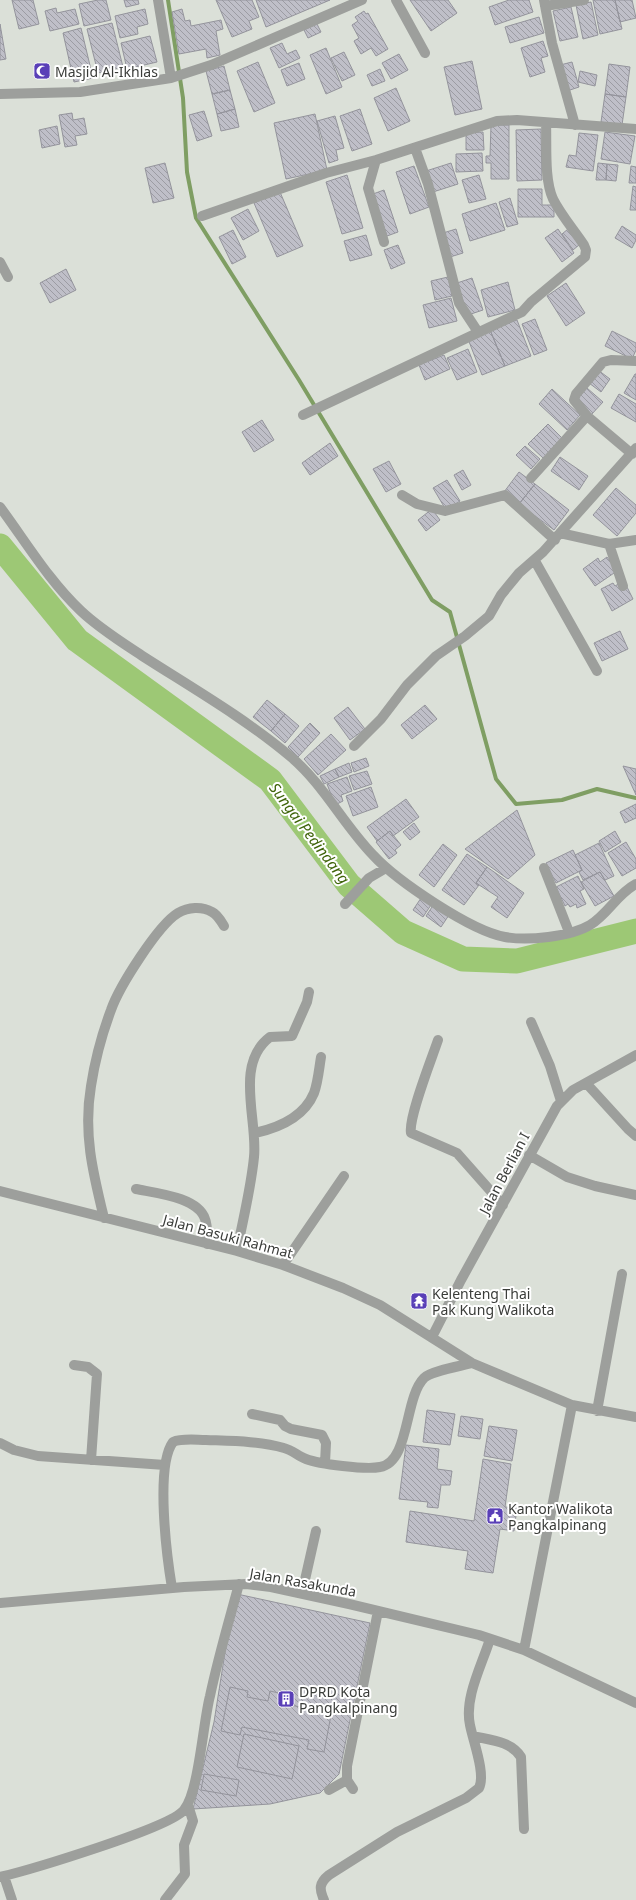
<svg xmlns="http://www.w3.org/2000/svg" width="636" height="1900" viewBox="0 0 636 1900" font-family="'Noto Sans',sans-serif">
<defs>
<pattern id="building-back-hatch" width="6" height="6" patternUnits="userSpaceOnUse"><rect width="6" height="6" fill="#bfbfc8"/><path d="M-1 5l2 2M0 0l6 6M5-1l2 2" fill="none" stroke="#9c9ca3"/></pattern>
</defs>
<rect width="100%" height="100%" fill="#dbe0d8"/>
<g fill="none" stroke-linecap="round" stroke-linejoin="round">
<!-- stream -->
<path stroke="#7f9e63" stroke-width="4" d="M 168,0 L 183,98 L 187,172 L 196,218 L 299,380 L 432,600 L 450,612 L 496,779 L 516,804 L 562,800 L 597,789 L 636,798"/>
<!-- river -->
<path stroke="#9dc875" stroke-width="25" d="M 0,546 L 77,640 L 270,780 L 349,885 L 403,932 L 463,959 L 517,961 L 636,931"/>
</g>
<!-- building -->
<path fill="url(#building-back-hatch)" stroke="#94949c" d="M 12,0 L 33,0 L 39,24 L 19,29 Z
M 98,0 L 106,0 L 111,20 L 84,26 L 79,4 Z
M 124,0 L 138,0 L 139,4 L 126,7 Z
M 216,0 L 252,0 L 259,17 L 249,21 L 252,29 L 232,37 Z
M 256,0 L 330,0 L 266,27 Z
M 410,0 L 448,0 L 457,13 L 431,31 Z
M 509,0 L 529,0 L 533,12 L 495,25 L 489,7 Z
M 593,0 L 615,0 L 622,29 L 600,34 Z
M 615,0 L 632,0 L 636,18 L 620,22 Z
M 591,2 L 598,35 L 583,39 L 576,5 Z
M 571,7 L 578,37 L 560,41 L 553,11 Z
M 56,8 L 57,13 L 75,9 L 79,24 L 50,31 L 45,11 Z
M 145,9 L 148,24 L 137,27 L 138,34 L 120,38 L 115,16 Z
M 182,9 L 185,21 L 190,20 L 191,26 L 221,20 L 223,29 L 216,31 L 220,55 L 207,58 L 206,49 L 179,54 L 172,12 Z
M 364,11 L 366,14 L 368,13 L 388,49 L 376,56 L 371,48 L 361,54 L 354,41 L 359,38 L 352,25 L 358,21 L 355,17 Z
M 539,17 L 544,33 L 510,43 L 505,27 Z
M 112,23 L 123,67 L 98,73 L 87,29 Z
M 0,24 L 6,59 L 0,60 Z
M 317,24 L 321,32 L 308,38 L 304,30 Z
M 81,28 L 93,78 L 74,82 L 63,33 Z
M 150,36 L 157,62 L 127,69 L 121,43 Z
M 543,41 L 548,56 L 541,58 L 545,72 L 530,77 L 521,48 Z
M 282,43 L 287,54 L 296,50 L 300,58 L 279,68 L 270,48 Z
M 326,48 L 342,87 L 326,94 L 310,55 Z
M 344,52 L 355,75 L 342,81 L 331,58 Z
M 399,54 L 408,70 L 391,79 L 382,63 Z
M 472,61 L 482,109 L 455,115 L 444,67 Z
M 258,62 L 275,103 L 254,112 L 237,71 Z
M 572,62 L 579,87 L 567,91 L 560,65 Z
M 299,63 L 305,79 L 287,86 L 281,70 Z
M 609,64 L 630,67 L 626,97 L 605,94 Z
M 224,66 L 230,90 L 212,94 L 206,71 Z
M 380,69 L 385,81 L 372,86 L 367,75 Z
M 580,71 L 597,75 L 595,86 L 578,82 Z
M 396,88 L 410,121 L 388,131 L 374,98 Z
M 230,90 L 235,109 L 217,114 L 212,94 Z
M 605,94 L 626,97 L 622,125 L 601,122 Z
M 235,109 L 239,127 L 221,131 L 217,114 Z
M 360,109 L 372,144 L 352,151 L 340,116 Z
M 204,111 L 212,136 L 197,141 L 189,115 Z
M 72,113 L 73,120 L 84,118 L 87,134 L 75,136 L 77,145 L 65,147 L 59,115 Z
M 315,114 L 327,170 L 286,179 L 274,123 Z
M 335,116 L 344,148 L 336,150 L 338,160 L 329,163 L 317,121 Z
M 491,125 L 509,125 L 509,179 L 491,179 L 491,163 L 486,163 L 486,156 L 490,156 Z
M 57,126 L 60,144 L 42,148 L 39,130 Z
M 541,129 L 542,180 L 517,181 L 516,130 Z
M 483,132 L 484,150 L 466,150 L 466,133 Z
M 605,132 L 635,136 L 630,164 L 601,159 Z
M 579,133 L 598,135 L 593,171 L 566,167 L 569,155 L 576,156 Z
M 482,153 L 483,171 L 456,172 L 456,154 Z
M 165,163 L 174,198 L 153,203 L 145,168 Z
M 451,163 L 458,184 L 433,192 L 426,171 Z
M 598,163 L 607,164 L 606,180 L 596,180 Z
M 607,164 L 618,165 L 616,181 L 606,180 Z
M 414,166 L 429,207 L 410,214 L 396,172 Z
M 631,166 L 636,167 L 636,183 L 629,183 Z
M 347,175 L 363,228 L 342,234 L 326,182 Z
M 479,175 L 486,199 L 469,203 L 462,180 Z
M 633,186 L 636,187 L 636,210 L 630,210 Z
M 518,189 L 542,189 L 542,205 L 554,205 L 554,217 L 518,217 Z
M 384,190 L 398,232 L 387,236 L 373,194 Z
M 280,192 L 303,246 L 277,257 L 254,203 Z
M 510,198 L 518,224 L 507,227 L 499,202 Z
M 496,203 L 505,230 L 470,241 L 462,214 Z
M 248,209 L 259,231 L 243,240 L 231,218 Z
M 622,226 L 636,235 L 636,240 L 632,248 L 615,238 Z
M 456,229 L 463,253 L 450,257 L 443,233 Z
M 558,229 L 574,253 L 562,262 L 545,238 Z
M 568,229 L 579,245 L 573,250 L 562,234 Z
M 233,230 L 246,257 L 232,264 L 219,237 Z
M 366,235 L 372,255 L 350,261 L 344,241 Z
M 398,245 L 405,263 L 391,269 L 384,250 Z
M 66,269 L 76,290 L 50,303 L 40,283 Z
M 448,277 L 452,296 L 435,300 L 431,281 Z
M 472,278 L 483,310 L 468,315 L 457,283 Z
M 508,282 L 515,310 L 488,317 L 481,290 Z
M 566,283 L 585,313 L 566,326 L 547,296 Z
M 451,298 L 457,321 L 429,328 L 423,305 Z
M 535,319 L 547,350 L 534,355 L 522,324 Z
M 517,320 L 531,356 L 505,366 L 490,330 Z
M 490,330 L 505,366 L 482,375 L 468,339 Z
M 612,331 L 636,343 L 636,350 L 632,359 L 605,346 Z
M 468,349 L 477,372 L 457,380 L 447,358 Z
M 444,355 L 450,369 L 425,380 L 419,365 Z
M 598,370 L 610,379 L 601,392 L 589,383 Z
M 635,374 L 636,374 L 636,400 L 624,393 Z
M 587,388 L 603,402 L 591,415 L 576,400 Z
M 552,389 L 580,415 L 567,430 L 539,404 Z
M 619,394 L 636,404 L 636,422 L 611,408 Z
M 262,420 L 274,440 L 254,452 L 242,432 Z
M 548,424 L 562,438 L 543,458 L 528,444 Z
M 330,443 L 338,456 L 310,475 L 302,463 Z
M 525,446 L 540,459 L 531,469 L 516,455 Z
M 560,457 L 588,476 L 579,490 L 551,471 Z
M 389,461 L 401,484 L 386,492 L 373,469 Z
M 463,470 L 471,485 L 462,490 L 454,475 Z
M 519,472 L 535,484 L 519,504 L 504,492 Z
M 447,480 L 460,501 L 446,510 L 433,488 Z
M 535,484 L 569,510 L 554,530 L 519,504 Z
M 616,488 L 636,505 L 636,513 L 617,536 L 593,515 Z
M 432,509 L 440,520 L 426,531 L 418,520 Z
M 607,557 L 617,571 L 595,586 L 583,569 L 598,558 L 600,562 Z
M 613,583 L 615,586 L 620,583 L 627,587 L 633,599 L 612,611 L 601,589 Z
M 620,631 L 628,649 L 602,661 L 594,643 Z
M 267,700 L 285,714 L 271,731 L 253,717 Z
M 425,705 L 437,719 L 412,739 L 401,725 Z
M 348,707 L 365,729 L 350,740 L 334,718 Z
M 285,714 L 299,726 L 285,743 L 271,731 Z
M 310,723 L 320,733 L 298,757 L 288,747 Z
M 331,734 L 346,750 L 318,775 L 304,759 Z
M 366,758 L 369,766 L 354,772 L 351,763 Z
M 349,763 L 352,772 L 339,777 L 335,769 Z
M 623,766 L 636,769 L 636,795 Z
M 335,769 L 339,777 L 324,784 L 320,776 Z
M 367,771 L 372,784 L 354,790 L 349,776 Z
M 347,777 L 352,791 L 341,795 L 343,801 L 335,805 L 327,784 Z
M 371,787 L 378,807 L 353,816 L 346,796 Z
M 406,799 L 419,817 L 393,836 L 390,831 L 377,841 L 367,827 Z
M 636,804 L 636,818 L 625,823 L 620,812 Z
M 517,810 L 535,855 L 508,879 L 465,849 Z
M 414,823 L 420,832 L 410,840 L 403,832 Z
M 390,831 L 401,845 L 395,850 L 397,853 L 389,859 L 376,842 Z
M 615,831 L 621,842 L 605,852 L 599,841 Z
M 626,842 L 636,859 L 636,868 L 622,876 L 608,853 Z
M 599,843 L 614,876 L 605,880 L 600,872 L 583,880 L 579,872 L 582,870 L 575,855 Z
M 443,844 L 457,855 L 434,887 L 419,875 Z
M 573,850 L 582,870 L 556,883 L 546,863 Z
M 467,854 L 487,867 L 476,883 L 479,885 L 464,905 L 442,890 Z
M 487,867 L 524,893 L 507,918 L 491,907 L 498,897 L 476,883 Z
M 600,872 L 614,896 L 595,906 L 581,882 Z
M 578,876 L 584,889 L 580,891 L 586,904 L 577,908 L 576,904 L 570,907 L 568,904 L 565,906 L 556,887 Z
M 421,898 L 431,905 L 423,917 L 413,910 Z
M 434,904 L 449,915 L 441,927 L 426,916 Z
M 427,1410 L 455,1414 L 450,1445 L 423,1442 Z
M 461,1416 L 483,1419 L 480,1439 L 458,1436 Z
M 489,1426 L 517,1430 L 512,1461 L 484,1456 Z
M 406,1445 L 439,1449 L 437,1469 L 452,1471 L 450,1485 L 441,1485 L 438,1508 L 427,1507 L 428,1502 L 399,1499 Z
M 483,1459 L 511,1464 L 505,1507 L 517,1508 L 514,1531 L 500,1529 L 493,1573 L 465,1569 L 468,1551 L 406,1542 L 410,1511 L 474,1521 Z
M 237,1594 L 370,1623 L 339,1774 L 320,1793 L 270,1804 L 193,1809 L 214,1722 L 226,1646 Z
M 230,1687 L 248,1691 L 247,1697 L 268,1701 L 270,1691 L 292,1696 L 290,1705 L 316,1710 L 316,1707 L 332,1710 L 324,1752 L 307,1749 L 309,1740 L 242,1727 L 240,1735 L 221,1731 Z
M 244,1734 L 299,1746 L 292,1779 L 237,1767 Z
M 204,1774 L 239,1780 L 236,1796 L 201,1790 Z"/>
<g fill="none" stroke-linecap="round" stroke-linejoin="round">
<!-- minor -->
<path stroke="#9d9f9c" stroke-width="10" d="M 158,0 L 171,78
M 396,0 L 425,53
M 544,0 L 552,43 L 575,125
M 545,6 L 584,0
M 0,94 L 80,92 L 171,78 L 211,65 L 362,0
M 415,148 L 428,184 L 459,303 L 478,332
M 376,160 L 368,188 L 384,242
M 202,216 L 326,173 L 376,160 L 497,121 L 517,120 L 636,129
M 0,262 L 8,277
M 303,415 L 522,312 L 531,302 L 585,257 L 586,250 L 584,245 C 574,230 561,215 553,199 C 544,179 547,145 546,123
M 632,454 L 587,416 L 574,400 L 576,394 L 603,362 L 611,360 L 636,361
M 531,478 L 587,416
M 402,495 L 417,504 L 445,511 L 505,495 L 555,540
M 0,507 C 26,542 49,581 81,611 C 100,629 123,643 144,657 C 194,689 246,719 291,757 C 324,785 343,824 373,855 C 397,881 471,931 505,937 C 527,941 570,937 590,925 C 608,914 617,894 636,884
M 560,533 L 609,544 L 636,540
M 609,544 L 623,586
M 535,561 L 597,671
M 354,746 L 381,719 L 407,685 L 436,656 L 465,636 L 489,616 L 501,595 L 519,573 L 543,552 L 636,448
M 544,868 L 569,932
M 345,904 L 369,878 L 386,868
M 531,1022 L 550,1066 L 561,1101
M 438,1040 C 432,1058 408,1118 411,1133 L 457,1153 L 503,1205
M 586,1083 L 628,1129 L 636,1136
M 255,1133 C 278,1128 304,1117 314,1093 C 318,1082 319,1069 321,1057
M 529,1155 L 567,1177 L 595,1186 L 636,1195
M 136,1189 C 155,1193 198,1197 205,1219 C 208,1226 207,1236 207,1244
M 0,1191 L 237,1251 L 283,1265 L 343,1288 L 380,1305 L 472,1363 L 572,1405 L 636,1417
M 104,1218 C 93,1173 83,1133 91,1086 C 95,1060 102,1034 111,1010 C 119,987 158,925 178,913 C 188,907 202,906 212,912 C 217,914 221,921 224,926
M 237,1251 C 243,1219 251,1188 254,1157 C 258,1120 234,1064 270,1037 L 292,1036 L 307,1002 L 309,992
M 283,1265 L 344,1176
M 432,1337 L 461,1280 L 557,1106 L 573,1090 L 636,1055
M 74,1365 L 88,1367 L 97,1374 L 91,1460
M 597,1411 L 622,1274
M 252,1414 L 280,1420 L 285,1426 L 291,1429 L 322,1435 L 326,1443 L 325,1463
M 0,1443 L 14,1450 L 38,1456 L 165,1465
M 172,1588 C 167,1558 155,1466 173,1442 C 182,1438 196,1440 206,1440 C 232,1441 259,1441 284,1448 C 292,1450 298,1456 306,1459 C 319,1464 366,1470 380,1467 C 410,1462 404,1398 424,1378 C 431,1371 461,1366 472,1363
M 302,1593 L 316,1531
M 0,1603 L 184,1587 L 246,1584 L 271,1587 L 349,1604 L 479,1635 L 524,1650 L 636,1703
M 524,1650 L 572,1405
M 473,1736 C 490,1740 511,1741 521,1757 L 524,1829
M 347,1780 L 353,1789
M 329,1790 L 347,1780 L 347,1766 L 378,1611
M 4,1876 L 12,1900
M 0,1877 C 29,1870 170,1828 184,1810 C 199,1792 203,1722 210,1696 C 218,1658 229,1621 239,1584
M 165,1900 L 185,1874 L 184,1845 L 193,1821 L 188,1805
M 324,1900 C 319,1889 319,1883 329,1875 L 397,1832 L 466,1798 L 479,1788 C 486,1774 473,1741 470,1725 C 464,1698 482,1665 490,1639"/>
</g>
<!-- icons -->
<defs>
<g id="mosque-square" transform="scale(0.9)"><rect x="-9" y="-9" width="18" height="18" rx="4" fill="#593fb7" stroke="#fff"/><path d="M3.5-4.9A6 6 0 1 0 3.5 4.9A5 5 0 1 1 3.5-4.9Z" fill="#fff"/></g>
<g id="temple-square" transform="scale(0.9)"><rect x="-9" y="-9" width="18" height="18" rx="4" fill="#593fb7" stroke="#fff"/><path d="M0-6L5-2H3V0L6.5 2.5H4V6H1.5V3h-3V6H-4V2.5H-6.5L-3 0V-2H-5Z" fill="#fff"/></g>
<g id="civic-square" transform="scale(0.9)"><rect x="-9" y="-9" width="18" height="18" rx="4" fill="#593fb7" stroke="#fff"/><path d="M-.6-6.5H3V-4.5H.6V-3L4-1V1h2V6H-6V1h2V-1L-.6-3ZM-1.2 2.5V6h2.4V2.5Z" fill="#fff"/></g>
<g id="building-square" transform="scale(0.9)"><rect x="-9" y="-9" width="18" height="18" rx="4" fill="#593fb7" stroke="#fff"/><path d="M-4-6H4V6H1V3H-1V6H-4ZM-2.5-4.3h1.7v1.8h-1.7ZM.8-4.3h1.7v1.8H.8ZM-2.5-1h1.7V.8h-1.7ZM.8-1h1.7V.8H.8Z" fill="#fff"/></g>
</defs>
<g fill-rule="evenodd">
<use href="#mosque-square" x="42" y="71"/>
<use href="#temple-square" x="419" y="1301"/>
<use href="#civic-square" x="495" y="1516"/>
<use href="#building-square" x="286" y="1699"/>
</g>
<g text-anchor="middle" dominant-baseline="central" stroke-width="4" stroke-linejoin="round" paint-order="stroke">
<!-- poi labels -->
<g font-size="14" fill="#3a3c39" stroke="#fff" text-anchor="start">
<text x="55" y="71">Masjid Al-Ikhlas</text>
<text x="432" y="1293">Kelenteng Thai<tspan x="432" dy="16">Pak Kung Walikota</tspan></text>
<text x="508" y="1508">Kantor Walikota<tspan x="508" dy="16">Pangkalpinang</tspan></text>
<text x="299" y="1691">DPRD Kota<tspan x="299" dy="16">Pangkalpinang</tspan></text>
</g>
<!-- street labels -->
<g font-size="14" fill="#3a3c39" stroke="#fff">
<text transform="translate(504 1173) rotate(-62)">Jalan Berlian I</text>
<text transform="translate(228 1236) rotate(15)">Jalan Basuki Rahmat</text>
<text transform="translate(303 1582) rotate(10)">Jalan Rasakunda</text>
</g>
<!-- water labels -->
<g font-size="15" font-style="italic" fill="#3f640a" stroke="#fff">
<text transform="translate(310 833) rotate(53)">Sungai Pedindang</text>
</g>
</g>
</svg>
